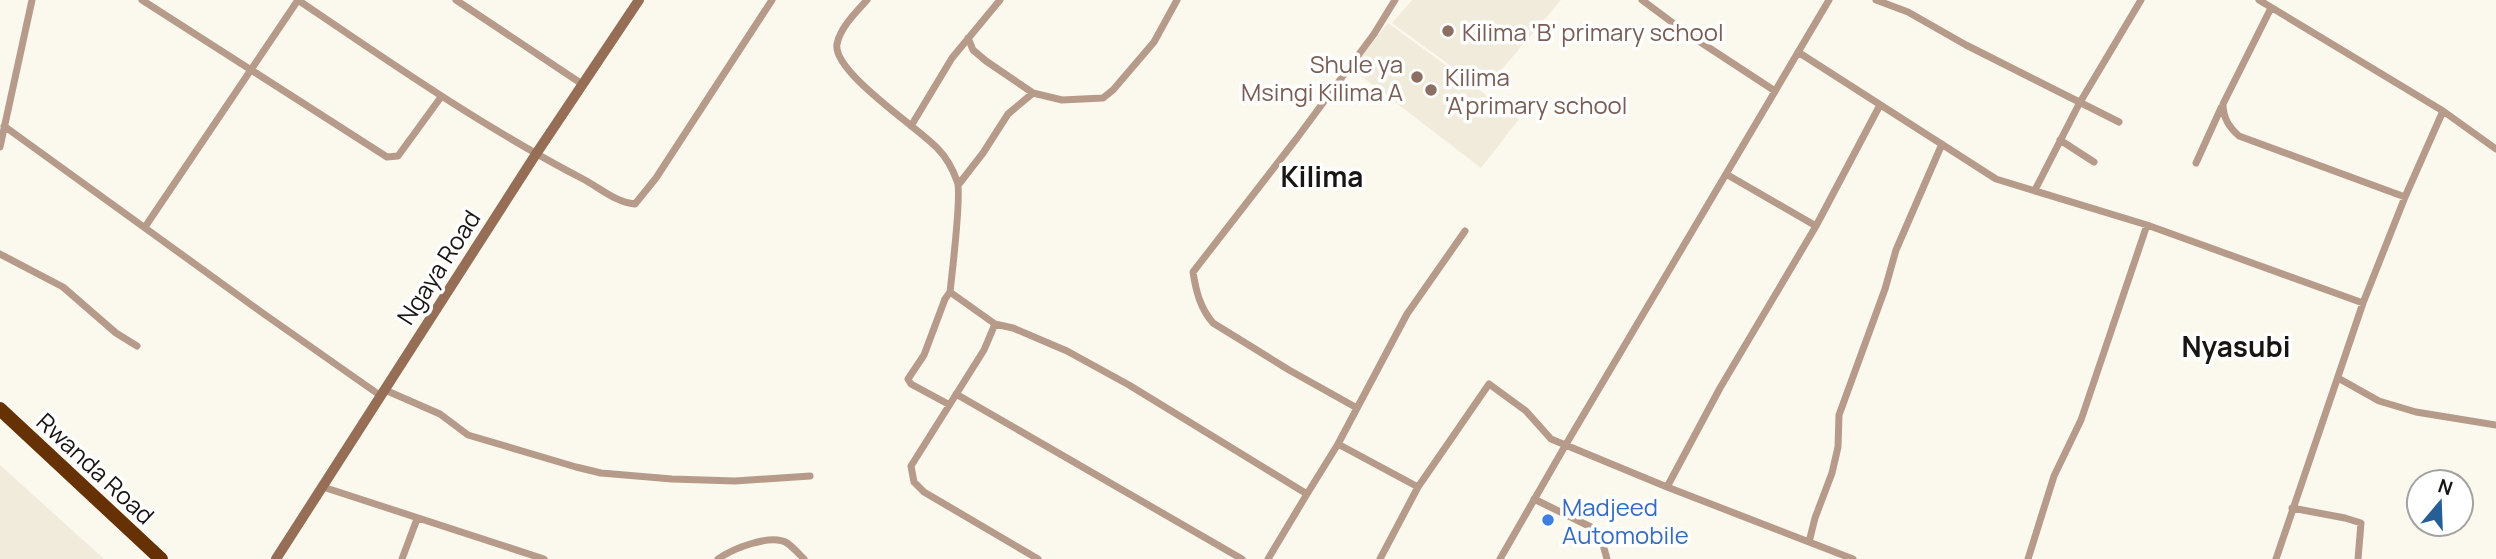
<svg xmlns="http://www.w3.org/2000/svg" width="2496" height="559" viewBox="0 0 2496 559" font-family="Manrope,sans-serif">
<rect width="100%" height="100%" fill="#fbf8ee"/>
<!-- built -->
<path fill="#f0ebda" d="M 1412,0 L 1561,0 L 1484,90 L 1392,23 Z
M 1388,23 L 1519,119 L 1481,168 L 1352,69 Z
M 0,465 L 104,559 L 0,559 Z"/>
<g fill="none" stroke-linecap="round" stroke-linejoin="round">
<!-- street -->
<path stroke="#b79b8a" stroke-width="7" d="M 142,0 L 387,157 L 398,156 L 441,97
M 298,0 C 391,63 483,127 583,179 C 600,188 615,202 635,204 L 656,178 L 772,0
M 456,0 L 582,84
M 867,0 C 856,12 840,28 837,44 C 832,72 920,129 938,149 C 946,157 953,170 957,181 C 962,191 952,274 950,292 L 945,299 L 924,355 L 908,379 L 911,384 L 948,404
M 1642,0 L 1685,32 L 1775,91
M 1876,0 L 1908,12 L 1966,45 L 2119,122
M 2259,0 L 2443,111 L 2496,149
M 2271,8 L 2223,104 C 2223,118 2229,127 2239,136 L 2405,197
M 968,38 L 973,50 L 986,61 L 1033,93 L 1062,100 L 1103,98 L 1113,90 L 1154,42 L 1177,0
M 1798,52 L 1996,179 L 2147,225 L 2363,303
M 4,126 L 264,314 L 381,396
M 911,126 L 952,58 L 1000,0
M 2060,140 L 2094,162
M 0,147 L 32,0
M 2196,163 L 2221,108
M 1726,174 L 1816,226
M 959,184 L 983,153 L 1008,114 L 1033,93
M 2035,190 L 2079,104 L 2141,0
M 145,227 L 298,0
M 0,254 L 63,287 L 116,333 L 137,346
M 950,292 L 995,324 L 1013,328 L 1067,351 L 1129,385 L 1307,494 L 1338,444 L 1418,487 L 1489,384 L 1526,411 L 1551,439 L 1667,487 L 1853,559
M 995,324 L 984,350 L 911,466 L 914,482 L 924,492 L 1038,559
M 2338,378 L 2379,401 L 2416,412 L 2496,425
M 385,390 L 440,414 L 468,435 L 576,467 L 601,473 L 672,479 L 735,481 L 810,476
M 956,394 L 1242,559
M 1357,408 L 1289,370 L 1213,323 C 1200,308 1196,291 1193,272 L 1297,138 L 1374,34 L 1395,0
M 1338,444 L 1407,314 L 1465,231
M 323,487 L 544,559
M 1667,487 L 1720,388 L 1816,226 L 1880,105
M 1534,499 L 1595,529 L 1600,534 L 1607,559
M 2292,508 L 2345,518 L 2361,523 L 2358,559
M 1809,542 L 1815,518 L 1832,473 L 1838,447 L 1839,415 L 1885,289 L 1896,250 L 1942,144
M 402,559 L 417,519
M 718,559 C 732,549 771,533 787,543 C 793,547 799,554 804,559
M 1268,559 L 1307,494
M 1380,559 L 1418,487
M 1500,559 L 1565,446 L 1829,0
M 2028,559 L 2054,476 L 2081,420 L 2147,225
M 2276,559 L 2363,303 L 2405,197 L 2443,111"/>
<!-- secondary -->
<path stroke="#956e55" stroke-width="10" d="M 276,559 L 536,154 L 639,0"/>
<!-- highway -->
<path stroke="#663205" stroke-width="14" d="M 0,409 L 161,559"/>
</g>
<!-- markers -->
<g fill="#8d6e63" stroke="#fff" stroke-width="2.5">
<circle cx="1448" cy="31" r="7"/>
<circle cx="1417" cy="77" r="7"/>
<circle cx="1431" cy="90" r="7"/>
</g>
<circle fill="#3f7fe0" stroke="#fff" stroke-width="2.5" cx="1548" cy="520" r="7"/>
<g text-anchor="middle" dominant-baseline="central" stroke-width="7" stroke-linejoin="round" paint-order="stroke">
<!-- education labels -->
<g font-size="24" fill="#785e54" stroke="#fff" text-anchor="start">
<text x="1462" y="31">Kilima 'B' primary school</text>
<text x="1403" y="63" text-anchor="end">Shule ya<tspan x="1403" dy="28">Msingi Kilima A</tspan></text>
<text x="1445" y="76">Kilima<tspan x="1445" dy="28">'A'primary school</tspan></text>
</g>
<!-- street labels -->
<g font-size="24" fill="#171613" stroke="#fff">
<text transform="translate(438 267) rotate(-57)">Ngaya Road</text>
<text transform="translate(96 468) rotate(43)">Rwanda Road</text>
</g>
<!-- shop labels -->
<g font-size="24" fill="#366cbe" stroke="#fff" text-anchor="start">
<text x="1562" y="506">Madjeed<tspan x="1562" dy="28">Automobile</tspan></text>
</g>
<!-- quarter labels -->
<g font-size="28" font-weight="bold" fill="#171613" stroke="#fff">
<text x="1322" y="176">Kilima</text>
<text x="2236" y="346">Nyasubi</text>
</g>
</g>
<!-- north arrow -->
<g transform="translate(2440 503) rotate(19)"><circle r="33" fill="#ffffff" stroke="#a2a2a1" stroke-width="2"/>
<path d="M0-5L12 26L0 18L-12 26Z" fill="#265e96"/>
<text y="-10" font-size="19" font-weight="bold" text-anchor="middle" fill="#171613">N</text>
</g>
</svg>
